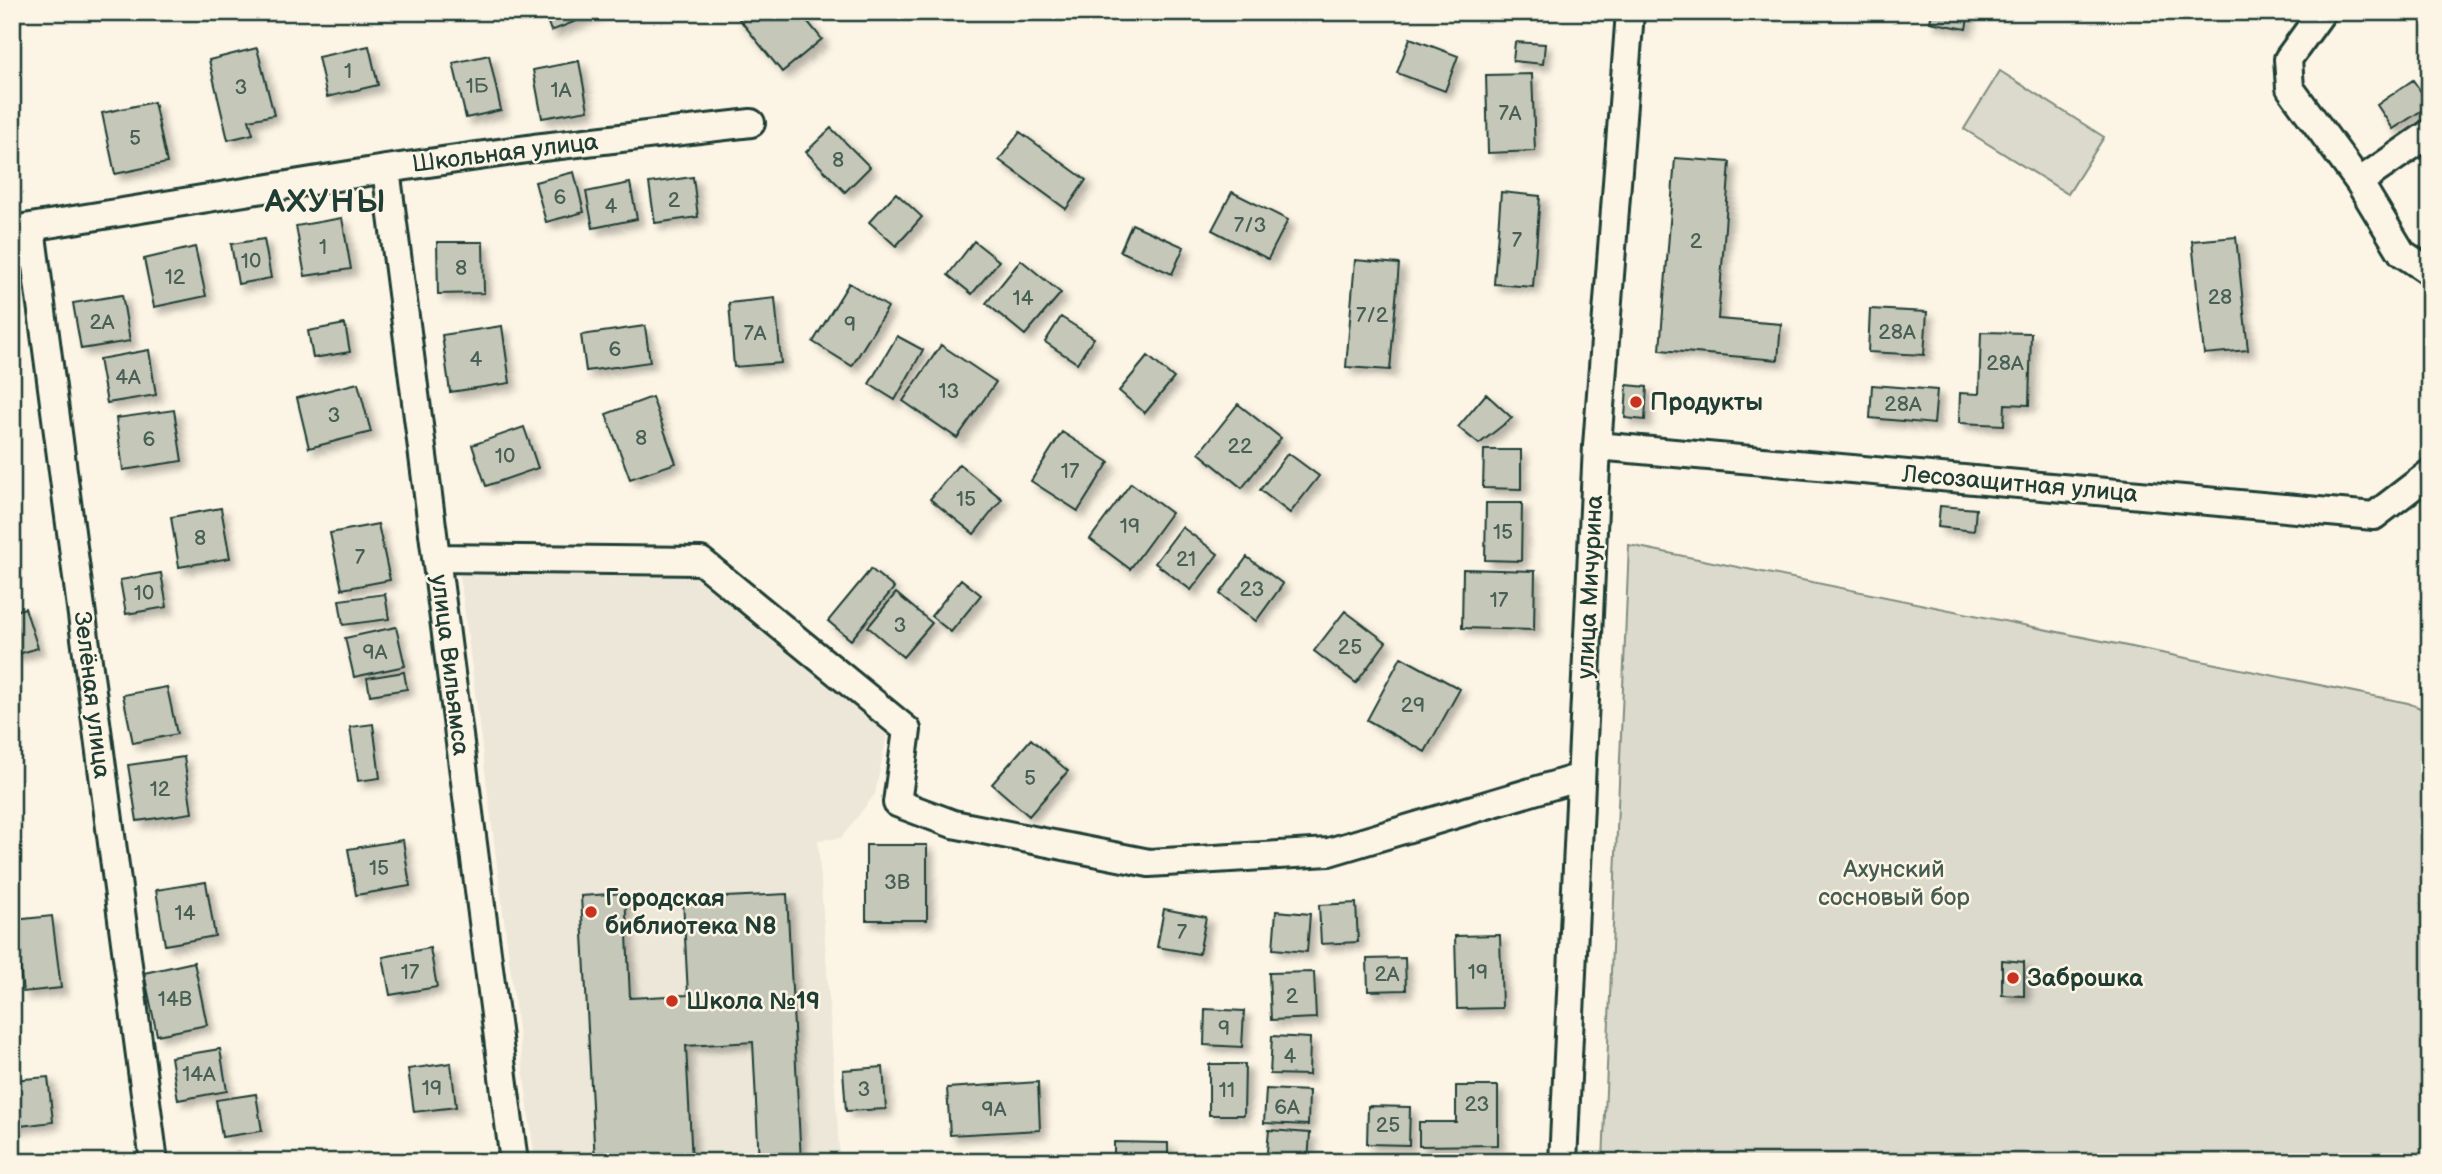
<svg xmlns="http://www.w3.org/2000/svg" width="2442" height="1174" viewBox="0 0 2442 1174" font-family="'Balsamiq Sans',sans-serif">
<defs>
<filter id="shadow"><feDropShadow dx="6" dy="6" stdDeviation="3.5" flood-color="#0004"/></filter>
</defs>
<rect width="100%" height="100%" fill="#fcf5e5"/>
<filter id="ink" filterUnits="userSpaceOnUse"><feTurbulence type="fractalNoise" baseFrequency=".0143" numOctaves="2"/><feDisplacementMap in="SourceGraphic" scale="14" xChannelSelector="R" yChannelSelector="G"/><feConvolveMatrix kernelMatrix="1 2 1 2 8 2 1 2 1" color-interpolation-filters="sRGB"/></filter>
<g filter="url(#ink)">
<!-- built -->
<path fill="#ece7d8" d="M 460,575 L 694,577 L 887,735 L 875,794 L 841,838 L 818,840 L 840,1162 L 535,1162 Z"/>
<!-- green -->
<path fill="#dcdacc" stroke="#7e8c80" stroke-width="2" d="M 2000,71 L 2104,137 L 2068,194 L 1964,129 Z
M 1629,545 L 2408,703 L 2430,712 L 2430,1162 L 1603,1162 Z"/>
<!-- building -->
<path fill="#c5c7b9" stroke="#1f3d34" stroke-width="2" filter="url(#shadow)" d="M 544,12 L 599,12 L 551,31 Z
M 739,12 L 800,12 L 822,39 L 782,72 L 736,15 Z
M 1932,12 L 1969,12 L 1966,29 L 1930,22 Z
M 1410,38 L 1458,56 L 1445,91 L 1397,73 Z
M 1515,42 L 1545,44 L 1543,64 L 1513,61 Z
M 369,46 L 378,85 L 327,97 L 318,57 Z
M 257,48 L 274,115 L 249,120 L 253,134 L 228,140 L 209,60 Z
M 489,55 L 501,110 L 466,118 L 453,63 Z
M 579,61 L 588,110 L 542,118 L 533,70 Z
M 1532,74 L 1535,151 L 1488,153 L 1486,75 Z
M 2413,80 L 2430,105 L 2393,129 L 2377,105 Z
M 154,102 L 167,163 L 115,174 L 102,113 Z
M 831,128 L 870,167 L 845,192 L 806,152 Z
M 1020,132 L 1086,180 L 1066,209 L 999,160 Z
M 1675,158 L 1730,162 L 1718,319 L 1781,324 L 1778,360 L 1660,350 Z
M 574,172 L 584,212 L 546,222 L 535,182 Z
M 693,177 L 698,217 L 655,223 L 649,183 Z
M 630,183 L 637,219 L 593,228 L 586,192 Z
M 1232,192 L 1288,220 L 1268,259 L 1212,230 Z
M 1501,192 L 1540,196 L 1533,287 L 1494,284 Z
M 896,193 L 922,217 L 896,246 L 869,222 Z
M 342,218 L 351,269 L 305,276 L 296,226 Z
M 1132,224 L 1184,247 L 1172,274 L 1120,251 Z
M 2236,237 L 2248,350 L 2204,354 L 2192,241 Z
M 264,239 L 271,278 L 238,284 L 231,244 Z
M 974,241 L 999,261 L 972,294 L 948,275 Z
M 437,242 L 483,242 L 484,293 L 438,294 Z
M 195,247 L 206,296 L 154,307 L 144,259 Z
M 1021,260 L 1061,293 L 1025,335 L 986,303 Z
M 1355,260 L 1399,264 L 1390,370 L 1346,367 Z
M 849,283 L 888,307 L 852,366 L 813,342 Z
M 122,295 L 130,341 L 81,349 L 73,303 Z
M 775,298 L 781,363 L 734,367 L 729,303 Z
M 1870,309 L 1927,312 L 1924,355 L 1868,352 Z
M 1061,317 L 1094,338 L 1077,363 L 1045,342 Z
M 345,324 L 350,352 L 313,358 L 308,331 Z
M 502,326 L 510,383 L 450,392 L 442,335 Z
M 645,326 L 650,362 L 586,371 L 581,335 Z
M 1981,332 L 2031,333 L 2029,405 L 2005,404 L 2004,425 L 1959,423 L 1960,393 L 1979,394 Z
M 897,336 L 923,350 L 895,400 L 869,384 Z
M 941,345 L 996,382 L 957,438 L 903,401 Z
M 149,350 L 156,395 L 107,403 L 99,359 Z
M 1148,356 L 1174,378 L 1145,413 L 1119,391 Z
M 358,383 L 371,432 L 309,448 L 297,398 Z
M 1627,385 L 1647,387 L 1645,420 L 1625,418 Z
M 1872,385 L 1937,390 L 1934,424 L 1870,418 Z
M 1486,394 L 1512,418 L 1479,444 L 1458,427 Z
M 652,397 L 676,463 L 630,479 L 606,414 Z
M 1238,404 L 1281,438 L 1242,488 L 1199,453 Z
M 174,410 L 182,461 L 123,470 L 116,418 Z
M 524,427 L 538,468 L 486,486 L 472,445 Z
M 1062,432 L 1109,462 L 1078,511 L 1031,481 Z
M 1484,450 L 1521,450 L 1521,489 L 1483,488 Z
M 1288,453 L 1319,476 L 1290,513 L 1260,490 Z
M 959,464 L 1002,499 L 974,534 L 930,499 Z
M 1131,483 L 1171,513 L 1130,569 L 1090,539 Z
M 1486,503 L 1522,503 L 1521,561 L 1485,560 Z
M 1940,506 L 1976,509 L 1974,531 L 1938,527 Z
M 221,508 L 230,558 L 179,567 L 171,517 Z
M 378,524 L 390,580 L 342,589 L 330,533 Z
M 1182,527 L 1218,554 L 1191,590 L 1155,563 Z
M 1247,557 L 1283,584 L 1256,621 L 1220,594 Z
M 871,569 L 894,588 L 851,640 L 828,621 Z
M 1463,569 L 1535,571 L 1534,630 L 1462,628 Z
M 161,573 L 167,607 L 126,614 L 120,580 Z
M 961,579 L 981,595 L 951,632 L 931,616 Z
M 896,593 L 932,623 L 903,657 L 868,627 Z
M 385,594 L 389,619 L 343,625 L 339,600 Z
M 25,608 L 38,648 L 12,656 L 12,612 Z
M 1345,611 L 1386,642 L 1356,683 L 1314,651 Z
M 396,627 L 405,666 L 354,677 L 345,638 Z
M 1401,657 L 1460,689 L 1425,752 L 1367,720 Z
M 404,672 L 407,689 L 370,695 L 367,678 Z
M 167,687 L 177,734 L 133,743 L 123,695 Z
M 373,724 L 380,778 L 358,781 L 350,727 Z
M 1031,739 L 1068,771 L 1029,816 L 992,784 Z
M 184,757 L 192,813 L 137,821 L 128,765 Z
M 403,840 L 410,886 L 356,895 L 348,849 Z
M 866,845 L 927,845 L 927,920 L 866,920 Z
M 206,882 L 215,936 L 165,945 L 156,890 Z
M 625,893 L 630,998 L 688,995 L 683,899 L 787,894 L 801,1162 L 759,1162 L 753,1042 L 686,1046 L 692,1162 L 595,1162 L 581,896 Z
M 1356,903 L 1358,942 L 1321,944 L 1319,905 Z
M 1164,909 L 1206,917 L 1199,954 L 1157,947 Z
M 1276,911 L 1310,914 L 1307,952 L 1273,949 Z
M 52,916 L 61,988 L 23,992 L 14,920 Z
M 1500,935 L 1502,1008 L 1457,1009 L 1455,936 Z
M 430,948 L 437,987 L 390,995 L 383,957 Z
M 1405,958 L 1406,990 L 1368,991 L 1367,959 Z
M 2002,960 L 2024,962 L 2024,996 L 2002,995 Z
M 194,962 L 207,1025 L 157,1035 L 144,973 Z
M 1314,972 L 1316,1018 L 1271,1020 L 1269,973 Z
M 1205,1009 L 1244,1011 L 1242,1047 L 1204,1045 Z
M 1272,1036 L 1310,1038 L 1309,1075 L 1270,1074 Z
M 220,1049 L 227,1091 L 178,1100 L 171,1057 Z
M 451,1063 L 456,1107 L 414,1112 L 408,1069 Z
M 1209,1064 L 1245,1064 L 1244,1115 L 1209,1115 Z
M 883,1067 L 886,1109 L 846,1111 L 843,1070 Z
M 48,1077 L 53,1122 L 12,1127 L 12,1080 Z
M 1038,1082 L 1040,1130 L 950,1135 L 947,1088 Z
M 1456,1086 L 1498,1086 L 1498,1145 L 1419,1146 L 1419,1122 L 1456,1122 Z
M 1266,1089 L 1309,1091 L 1308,1125 L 1264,1123 Z
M 256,1094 L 262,1131 L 222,1137 L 216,1100 Z
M 1368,1106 L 1410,1107 L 1409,1145 L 1367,1144 Z
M 1269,1130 L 1310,1133 L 1308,1162 L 1266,1162 Z
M 1114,1142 L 1168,1143 L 1168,1162 L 1114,1162 Z"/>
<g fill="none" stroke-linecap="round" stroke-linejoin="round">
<!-- street casing -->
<g stroke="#1f3d34" stroke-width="32">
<path id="street" d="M 2322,12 L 2288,59 L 2290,88 L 2359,182
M 2430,133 L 2359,182 L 2402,253 L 2430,272
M 386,169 L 514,1162
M 31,228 L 154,1162
M 12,230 L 386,169 L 534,148 L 751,123
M 1597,446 L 2374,516 L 2430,473
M 436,558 L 701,561 L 907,730 L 897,803 L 953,824 L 1149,863 L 1329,852 L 1581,777
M 1563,1162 L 1597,446 L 1630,12"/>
</g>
<!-- street -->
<use href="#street" stroke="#fcf5e5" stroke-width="26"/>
</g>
</g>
<!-- markers -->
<g fill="#c8321e" stroke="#fcf5e5" stroke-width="2.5">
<circle cx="1636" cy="402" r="7"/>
<circle cx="591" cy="912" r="7"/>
<circle cx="2013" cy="978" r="7"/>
<circle cx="672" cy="1001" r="7"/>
</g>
<g text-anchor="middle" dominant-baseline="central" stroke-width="5" stroke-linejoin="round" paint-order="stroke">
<!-- number labels -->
<g font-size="21" fill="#486055">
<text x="348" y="71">1</text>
<text x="477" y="86">1Б</text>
<text x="241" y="87">3</text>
<text x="561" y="90">1А</text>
<text x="1510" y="113">7А</text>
<text x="135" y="138">5</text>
<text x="838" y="160">8</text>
<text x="560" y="197">6</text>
<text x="674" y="200">2</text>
<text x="611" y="206">4</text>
<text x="1250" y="225">7/3</text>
<text x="1517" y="240">7</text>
<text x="1696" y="241">2</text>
<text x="323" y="247">1</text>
<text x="251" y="261">10</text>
<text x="461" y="268">8</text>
<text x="175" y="277">12</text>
<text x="2220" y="297">28</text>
<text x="1023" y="298">14</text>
<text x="1372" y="315">7/2</text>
<text x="102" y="322">2А</text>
<text x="850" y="324">9</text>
<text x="1897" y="332">28А</text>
<text x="755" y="333">7А</text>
<text x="615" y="349">6</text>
<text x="476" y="359">4</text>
<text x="2005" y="363">28А</text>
<text x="128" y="377">4А</text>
<text x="949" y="391">13</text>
<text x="1903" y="404">28А</text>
<text x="334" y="415">3</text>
<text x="641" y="438">8</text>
<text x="149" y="439">6</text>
<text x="1240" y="446">22</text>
<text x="505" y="456">10</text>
<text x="1070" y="471">17</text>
<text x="966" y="499">15</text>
<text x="1130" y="526">19</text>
<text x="1503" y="532">15</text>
<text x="200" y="538">8</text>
<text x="360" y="557">7</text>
<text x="1186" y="559">21</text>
<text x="1252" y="589">23</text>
<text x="144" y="593">10</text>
<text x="1499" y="600">17</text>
<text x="900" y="625">3</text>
<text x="1350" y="647">25</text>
<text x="375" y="652">9А</text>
<text x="1413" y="705">29</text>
<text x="1030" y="778">5</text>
<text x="160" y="789">12</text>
<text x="379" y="868">15</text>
<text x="897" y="882">3В</text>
<text x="185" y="913">14</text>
<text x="1182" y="932">7</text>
<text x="410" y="972">17</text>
<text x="1478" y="972">19</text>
<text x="1387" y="974">2А</text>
<text x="1292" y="996">2</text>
<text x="175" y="999">14В</text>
<text x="1224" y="1028">9</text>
<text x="1290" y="1056">4</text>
<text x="199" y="1074">14А</text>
<text x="432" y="1088">19</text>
<text x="864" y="1089">3</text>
<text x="1227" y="1090">11</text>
<text x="1477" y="1104">23</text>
<text x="1287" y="1107">6А</text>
<text x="994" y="1109">9А</text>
<text x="1388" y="1125">25</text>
</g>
<!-- street labels -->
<g font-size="24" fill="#1f3d34" stroke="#fcf5e5">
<text transform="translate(505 153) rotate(-7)">Школьная улица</text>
<text transform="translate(2020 484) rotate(5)">Лесозащитная улица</text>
<text transform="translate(1590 587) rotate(-87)">улица Мичурина</text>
<text transform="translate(450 665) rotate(83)">улица Вильямса</text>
<text transform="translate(92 695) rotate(83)">Зелёная улица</text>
</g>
<!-- poi labels -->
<g font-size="24" font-weight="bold" fill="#1f3d34" stroke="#fcf5e5" text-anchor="start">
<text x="1650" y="402">Продукты</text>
<text x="605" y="898">Городская<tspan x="605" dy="28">библиотека N8</tspan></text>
<text x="2027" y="978">Заброшка</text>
<text x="686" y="1001">Школа №19</text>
</g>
<!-- park labels -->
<g font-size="24" fill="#455c52" stroke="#fcf5e5">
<text x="1894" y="869">Ахунский<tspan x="1894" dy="28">сосновый бор</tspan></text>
</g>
<!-- district labels -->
<g font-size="32" font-weight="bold" letter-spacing="2" fill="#1f3d34" stroke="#fcf5e5">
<text x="326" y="202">АХУНЫ</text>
</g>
</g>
<!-- margin -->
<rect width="2442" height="1174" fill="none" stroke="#fcf5e5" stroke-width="42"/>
<rect x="21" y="21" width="2400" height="1132" fill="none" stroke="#1f3d34" stroke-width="2.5" filter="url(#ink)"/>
</svg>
